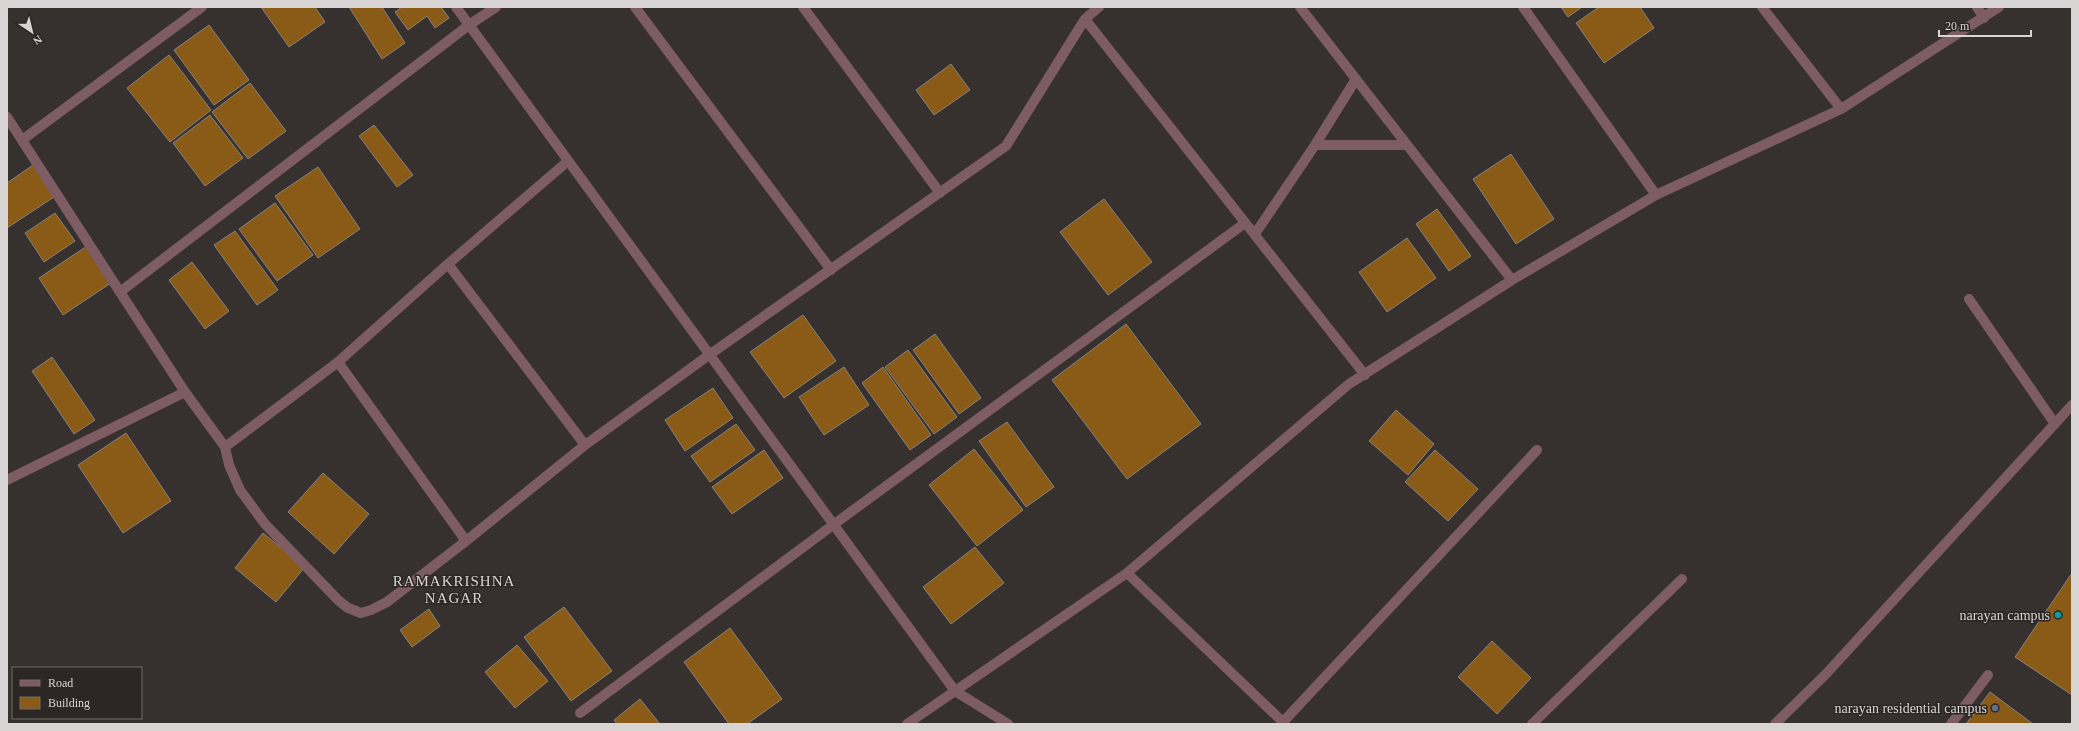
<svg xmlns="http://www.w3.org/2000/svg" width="2079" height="731" viewBox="0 0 2079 731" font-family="'Times New Roman',serif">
<rect width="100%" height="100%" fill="#36312e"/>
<!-- building -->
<path fill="#8a5b17" stroke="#87827d" d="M 261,7 L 315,7 L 325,22 L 289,47 Z
M 349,7 L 382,7 L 405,43 L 382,59 Z
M 402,7 L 441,7 L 449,18 L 435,28 L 427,16 L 408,30 L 395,12 Z
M 1561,7 L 1582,7 L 1568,17 Z
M 1599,7 L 1640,7 L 1654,28 L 1604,63 L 1576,23 Z
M 209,25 L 249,80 L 214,105 L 174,50 Z
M 169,55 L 211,110 L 170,142 L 127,88 Z
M 951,64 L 970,90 L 934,115 L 916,90 Z
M 250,83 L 286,131 L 248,159 L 212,112 Z
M 210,115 L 243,158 L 205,186 L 173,143 Z
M 374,125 L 413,175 L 397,187 L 359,136 Z
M 1511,154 L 1554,219 L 1516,244 L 1473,179 Z
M 33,165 L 54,197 L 7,228 L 7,183 Z
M 318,167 L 360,229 L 318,258 L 275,196 Z
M 1104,199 L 1152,262 L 1108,295 L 1060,232 Z
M 275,203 L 313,255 L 277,281 L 239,229 Z
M 1437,209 L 1471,256 L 1449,271 L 1416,224 Z
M 55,213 L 75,241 L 44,262 L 25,233 Z
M 235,231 L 278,290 L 257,305 L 214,245 Z
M 1407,238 L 1436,278 L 1387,312 L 1359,272 Z
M 87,246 L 111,283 L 63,315 L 39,278 Z
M 192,262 L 229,311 L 205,329 L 169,280 Z
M 803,315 L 836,361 L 784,398 L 750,352 Z
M 1126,324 L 1201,424 L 1127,479 L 1052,380 Z
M 935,334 L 981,398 L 959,414 L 913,350 Z
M 908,350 L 957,417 L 934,434 L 885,367 Z
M 52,357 L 95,420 L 74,434 L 32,371 Z
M 844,367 L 869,405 L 824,435 L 799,397 Z
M 883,367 L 931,435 L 910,450 L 862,383 Z
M 713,388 L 733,418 L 685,451 L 665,420 Z
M 1396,410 L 1434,444 L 1408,475 L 1369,441 Z
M 1007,422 L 1054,487 L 1026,507 L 979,441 Z
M 736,424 L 755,450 L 710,482 L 691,456 Z
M 126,433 L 171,501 L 123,533 L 78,465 Z
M 974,449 L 1023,510 L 977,546 L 929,485 Z
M 764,450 L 783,478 L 732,514 L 712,487 Z
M 1435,450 L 1478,489 L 1448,521 L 1405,482 Z
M 323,473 L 369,514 L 334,554 L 288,512 Z
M 263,533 L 305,567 L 276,602 L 235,568 Z
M 975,547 L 1004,583 L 951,624 L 923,587 Z
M 2072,573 L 2072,695 L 2015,657 Z
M 564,607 L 612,671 L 571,701 L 524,637 Z
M 429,609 L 440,626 L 412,647 L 400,630 Z
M 730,628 L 782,699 L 747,724 L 729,724 L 684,662 Z
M 1492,641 L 1531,678 L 1497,714 L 1458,677 Z
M 517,645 L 548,681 L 515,708 L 485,672 Z
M 1990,692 L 2033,724 L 1966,724 Z
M 640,699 L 660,724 L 617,724 L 614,720 Z"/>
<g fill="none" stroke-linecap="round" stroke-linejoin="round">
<!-- minor -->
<path stroke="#7d5c63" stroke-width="10" d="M 456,7 L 955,691 L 1008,724
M 496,7 L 469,25 L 120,292 L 185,392 L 225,447 L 229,465 L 240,490 L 265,524 L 338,600 L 348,608 L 361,613 L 371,610 L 387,602 L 466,541 L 585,445 L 709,355 L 1006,146 L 1085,19 L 1099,7
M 635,7 L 831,270
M 803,7 L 940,193
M 1300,7 L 1512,280
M 1523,7 L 1656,195
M 1762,7 L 1841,109
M 1977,7 L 1984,18
M 1085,19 L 1365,375
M 7,117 L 120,292
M 22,140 L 202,7
M 1315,145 L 1407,145
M 1255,234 L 1315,145 L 1356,79
M 448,264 L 585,445
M 1969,299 L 2055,424
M 338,362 L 466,541
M 225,447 L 338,362 L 448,264 L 568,161
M 7,480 L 185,392
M 1127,573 L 1285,724
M 580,713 L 833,525 L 1245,223
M 1283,722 L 1537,450
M 907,724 L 1127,573 L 1349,384 L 1512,280 L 1656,195 L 1841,109 L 1999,7
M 1532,724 L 1682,579
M 1775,724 L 1826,674 L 2072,405
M 1951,724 L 1988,675"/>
</g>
<!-- markers -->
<circle fill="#0f9aa8" stroke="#2c2724" stroke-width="1.5" cx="2058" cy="615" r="4"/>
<circle fill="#5c6f8a" stroke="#2c2724" stroke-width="1.5" cx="1995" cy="708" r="4"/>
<g text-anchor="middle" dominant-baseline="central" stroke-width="3" stroke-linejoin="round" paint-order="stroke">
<!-- poi labels -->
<g font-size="14" fill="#d8d4d3" stroke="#2c2724" text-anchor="end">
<text x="2050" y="615">narayan campus</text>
<text x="1987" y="708">narayan residential campus</text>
</g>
<!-- neighbourhood labels -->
<g font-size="15" letter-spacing="1" fill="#d8d4d3" stroke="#2c2724">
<text x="454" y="581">RAMAKRISHNA<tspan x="454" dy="17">NAGAR</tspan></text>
</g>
</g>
<!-- border -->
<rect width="2079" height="731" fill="none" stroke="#d8d4d3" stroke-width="16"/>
<!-- legend -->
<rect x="12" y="667" width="130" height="52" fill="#2c2724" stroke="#716c6a"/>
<rect x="20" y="680" width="20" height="6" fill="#7d5c63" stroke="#716c6a"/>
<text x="48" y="687" font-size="12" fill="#d8d4d3">Road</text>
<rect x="20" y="697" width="20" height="12" fill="#8a5b17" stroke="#716c6a"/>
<text x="48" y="707" font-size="12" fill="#d8d4d3">Building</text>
<!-- north arrow -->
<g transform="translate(32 32) rotate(145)" stroke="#2c2724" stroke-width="3" paint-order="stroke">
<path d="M0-3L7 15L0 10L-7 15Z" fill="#d8d4d3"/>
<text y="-6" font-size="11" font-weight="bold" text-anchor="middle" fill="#d8d4d3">N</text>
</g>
<!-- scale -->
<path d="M1939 30v6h92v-6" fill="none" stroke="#d8d4d3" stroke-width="2"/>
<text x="1945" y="30" font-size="12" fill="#d8d4d3" stroke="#2c2724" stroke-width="3" paint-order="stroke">20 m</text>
</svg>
